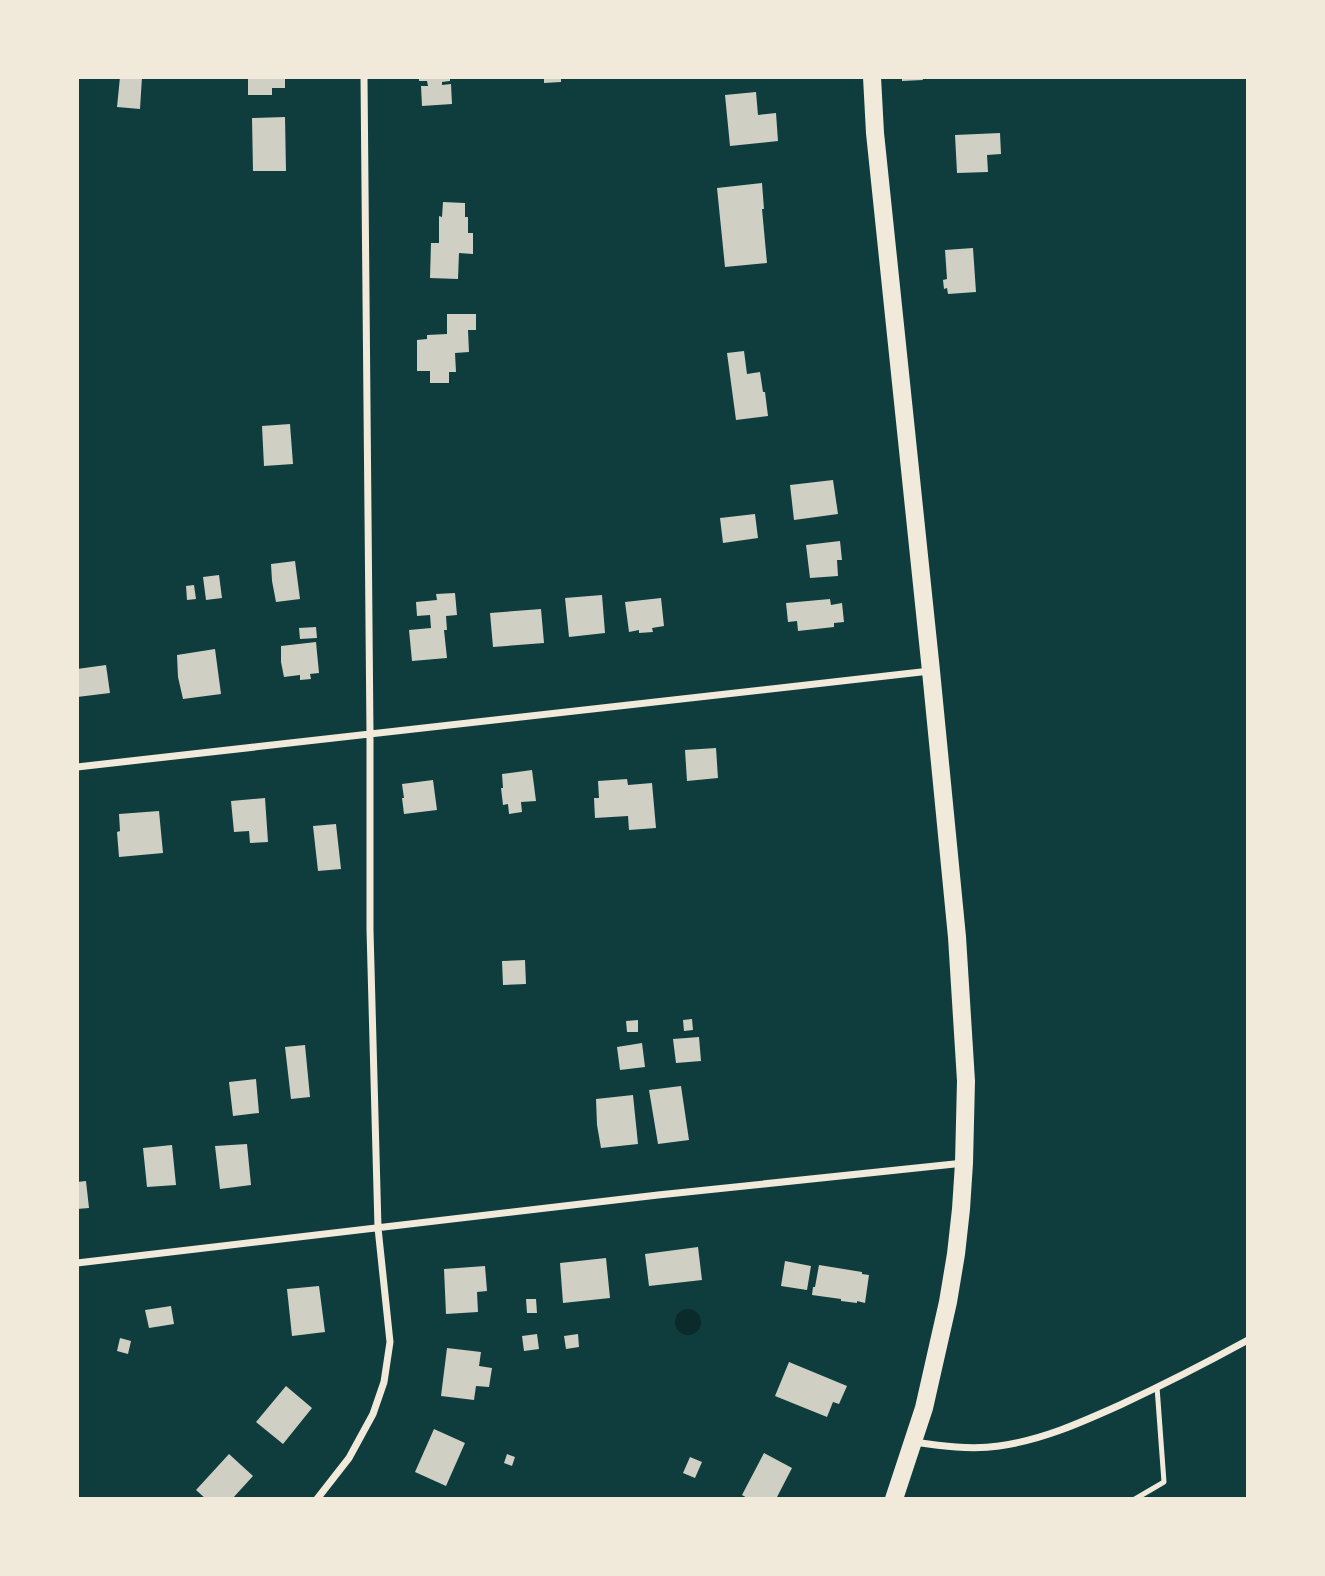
<svg xmlns="http://www.w3.org/2000/svg" width="1325" height="1576" viewBox="0 0 1325 1576" font-family="Montserrat,sans-serif">
<rect width="100%" height="100%" fill="#0f3d3e"/>
<!-- water -->
<path fill="#0a2a2b" d="M675 1322a13 13 0 1 1 26 0a13 13 0 1 1-26 0Z"/>
<!-- building -->
<path fill="#cfcfc3" d="M 120,77 L 142,77 L 140,109 L 117,107 Z
M 248,77 L 285,77 L 285,88 L 272,88 L 272,95 L 248,95 Z
M 419,77 L 450,77 L 450,81 L 442,82 L 442,85 L 451,84 L 452,104 L 422,106 L 421,86 L 428,86 L 427,81 L 419,81 Z
M 544,77 L 561,77 L 561,82 L 544,83 Z
M 902,77 L 922,77 L 923,80 L 902,81 Z
M 756,92 L 758,115 L 776,113 L 778,141 L 730,146 L 725,95 Z
M 285,117 L 286,171 L 253,171 L 252,118 Z
M 1000,133 L 1001,154 L 987,155 L 988,172 L 957,173 L 955,135 Z
M 762,183 L 764,209 L 762,209 L 767,263 L 725,267 L 717,188 Z
M 443,202 L 465,203 L 465,217 L 468,217 L 468,233 L 473,233 L 473,254 L 459,253 L 458,279 L 430,278 L 431,243 L 439,243 L 439,216 L 442,217 Z
M 973,248 L 976,292 L 948,294 L 947,288 L 944,289 L 943,280 L 947,279 L 945,250 Z
M 447,314 L 476,314 L 476,330 L 468,330 L 469,352 L 455,353 L 456,372 L 449,372 L 449,383 L 430,383 L 430,371 L 417,371 L 417,340 L 427,339 L 427,335 L 447,334 Z
M 744,351 L 747,374 L 760,372 L 763,392 L 765,392 L 768,416 L 736,420 L 727,353 Z
M 290,424 L 293,464 L 264,466 L 262,426 Z
M 833,480 L 838,514 L 794,520 L 790,485 Z
M 755,514 L 758,538 L 723,543 L 720,518 Z
M 840,541 L 842,560 L 837,560 L 838,576 L 810,578 L 806,545 Z
M 295,561 L 300,599 L 276,602 L 272,581 L 271,564 Z
M 219,575 L 222,598 L 206,600 L 203,577 Z
M 194,585 L 196,599 L 187,600 L 186,586 Z
M 455,593 L 457,615 L 446,616 L 447,630 L 444,630 L 447,658 L 412,661 L 409,630 L 431,628 L 430,615 L 417,616 L 416,602 L 437,600 L 436,594 Z
M 602,595 L 605,633 L 569,637 L 565,598 Z
M 661,598 L 664,626 L 652,628 L 653,632 L 639,633 L 639,630 L 629,632 L 625,602 Z
M 830,599 L 831,605 L 842,603 L 844,622 L 834,623 L 834,627 L 798,631 L 797,621 L 788,622 L 786,603 Z
M 541,609 L 544,643 L 493,647 L 490,613 Z
M 316,627 L 317,638 L 300,639 L 299,628 Z
M 316,642 L 319,673 L 310,674 L 311,679 L 300,680 L 300,675 L 284,677 L 281,662 L 281,646 Z
M 215,649 L 221,694 L 183,699 L 178,677 L 177,655 Z
M 106,665 L 110,693 L 77,697 L 77,669 Z
M 716,748 L 718,778 L 687,781 L 685,750 Z
M 532,770 L 536,801 L 521,802 L 522,812 L 509,814 L 508,804 L 503,805 L 501,788 L 503,788 L 502,774 Z
M 627,779 L 628,785 L 652,783 L 656,828 L 629,830 L 628,816 L 595,818 L 594,798 L 599,798 L 598,781 Z
M 433,780 L 437,810 L 404,814 L 402,798 L 404,798 L 402,784 Z
M 265,798 L 268,842 L 250,843 L 249,831 L 234,832 L 231,801 Z
M 159,811 L 163,853 L 119,857 L 117,832 L 120,831 L 119,814 Z
M 336,824 L 341,869 L 318,871 L 313,826 Z
M 525,960 L 526,984 L 503,985 L 502,961 Z
M 692,1019 L 693,1030 L 684,1031 L 683,1020 Z
M 638,1020 L 638,1032 L 627,1032 L 626,1021 Z
M 699,1037 L 701,1061 L 676,1063 L 673,1039 Z
M 642,1043 L 645,1067 L 620,1070 L 617,1047 Z
M 305,1045 L 310,1097 L 291,1099 L 285,1047 Z
M 256,1079 L 259,1113 L 233,1116 L 229,1082 Z
M 681,1086 L 689,1140 L 658,1144 L 649,1090 Z
M 633,1095 L 638,1144 L 601,1148 L 597,1125 L 596,1099 Z
M 247,1144 L 251,1185 L 220,1189 L 215,1146 Z
M 172,1145 L 176,1185 L 147,1187 L 143,1148 Z
M 86,1181 L 89,1208 L 77,1209 L 77,1182 Z
M 698,1247 L 702,1280 L 649,1286 L 645,1254 Z
M 606,1258 L 610,1298 L 563,1303 L 560,1263 Z
M 785,1261 L 811,1266 L 807,1290 L 781,1286 Z
M 819,1265 L 862,1272 L 862,1274 L 869,1275 L 865,1303 L 857,1301 L 857,1303 L 841,1301 L 841,1299 L 812,1295 L 813,1287 L 815,1287 Z
M 485,1266 L 487,1291 L 477,1292 L 478,1312 L 446,1314 L 444,1269 Z
M 319,1286 L 325,1332 L 292,1336 L 287,1289 Z
M 526,1299 L 536,1299 L 537,1313 L 527,1313 Z
M 171,1306 L 174,1324 L 149,1328 L 145,1310 Z
M 537,1334 L 539,1349 L 524,1351 L 522,1336 Z
M 578,1334 L 579,1347 L 566,1349 L 564,1336 Z
M 120,1338 L 131,1341 L 128,1354 L 117,1351 Z
M 447,1348 L 481,1352 L 479,1366 L 492,1368 L 489,1387 L 476,1386 L 474,1400 L 441,1396 Z
M 789,1362 L 847,1386 L 839,1404 L 833,1402 L 827,1417 L 775,1396 Z
M 286,1386 L 312,1408 L 283,1444 L 256,1422 Z
M 434,1429 L 465,1443 L 446,1486 L 415,1472 Z
M 764,1453 L 792,1468 L 776,1499 L 749,1499 L 742,1495 Z
M 229,1454 L 253,1476 L 232,1499 L 206,1499 L 196,1490 Z
M 507,1454 L 515,1457 L 512,1466 L 504,1463 Z
M 690,1457 L 702,1462 L 695,1478 L 683,1473 Z"/>
<g fill="none" stroke-linecap="round" stroke-linejoin="round">
<!-- service -->
<path stroke="#f1e9da" stroke-width="5" d="M 1135,1499 L 1164,1482 L 1157,1387"/>
<!-- minor -->
<path stroke="#f1e9da" stroke-width="7" d="M 77,767 L 930,671
M 77,1263 L 658,1195 L 964,1163
M 914,1442 C 941,1446 971,1450 999,1446 C 1042,1440 1080,1423 1120,1405 C 1163,1385 1206,1363 1248,1340
M 317,1499 L 349,1458 L 373,1414 L 384,1382 L 390,1342 L 378,1228 L 370,930 L 370,733 L 364,77"/>
<!-- primary -->
<path stroke="#f1e9da" stroke-width="18" d="M 872,77 L 875,133 L 931,671 L 957,937 L 966,1081 L 964,1163 L 961,1209 L 956,1254 L 948,1302 L 924,1408 L 894,1499"/>
</g>
<!-- border -->
<rect width="1325" height="1576" fill="none" stroke="#f1e9da" stroke-width="158"/>
</svg>
